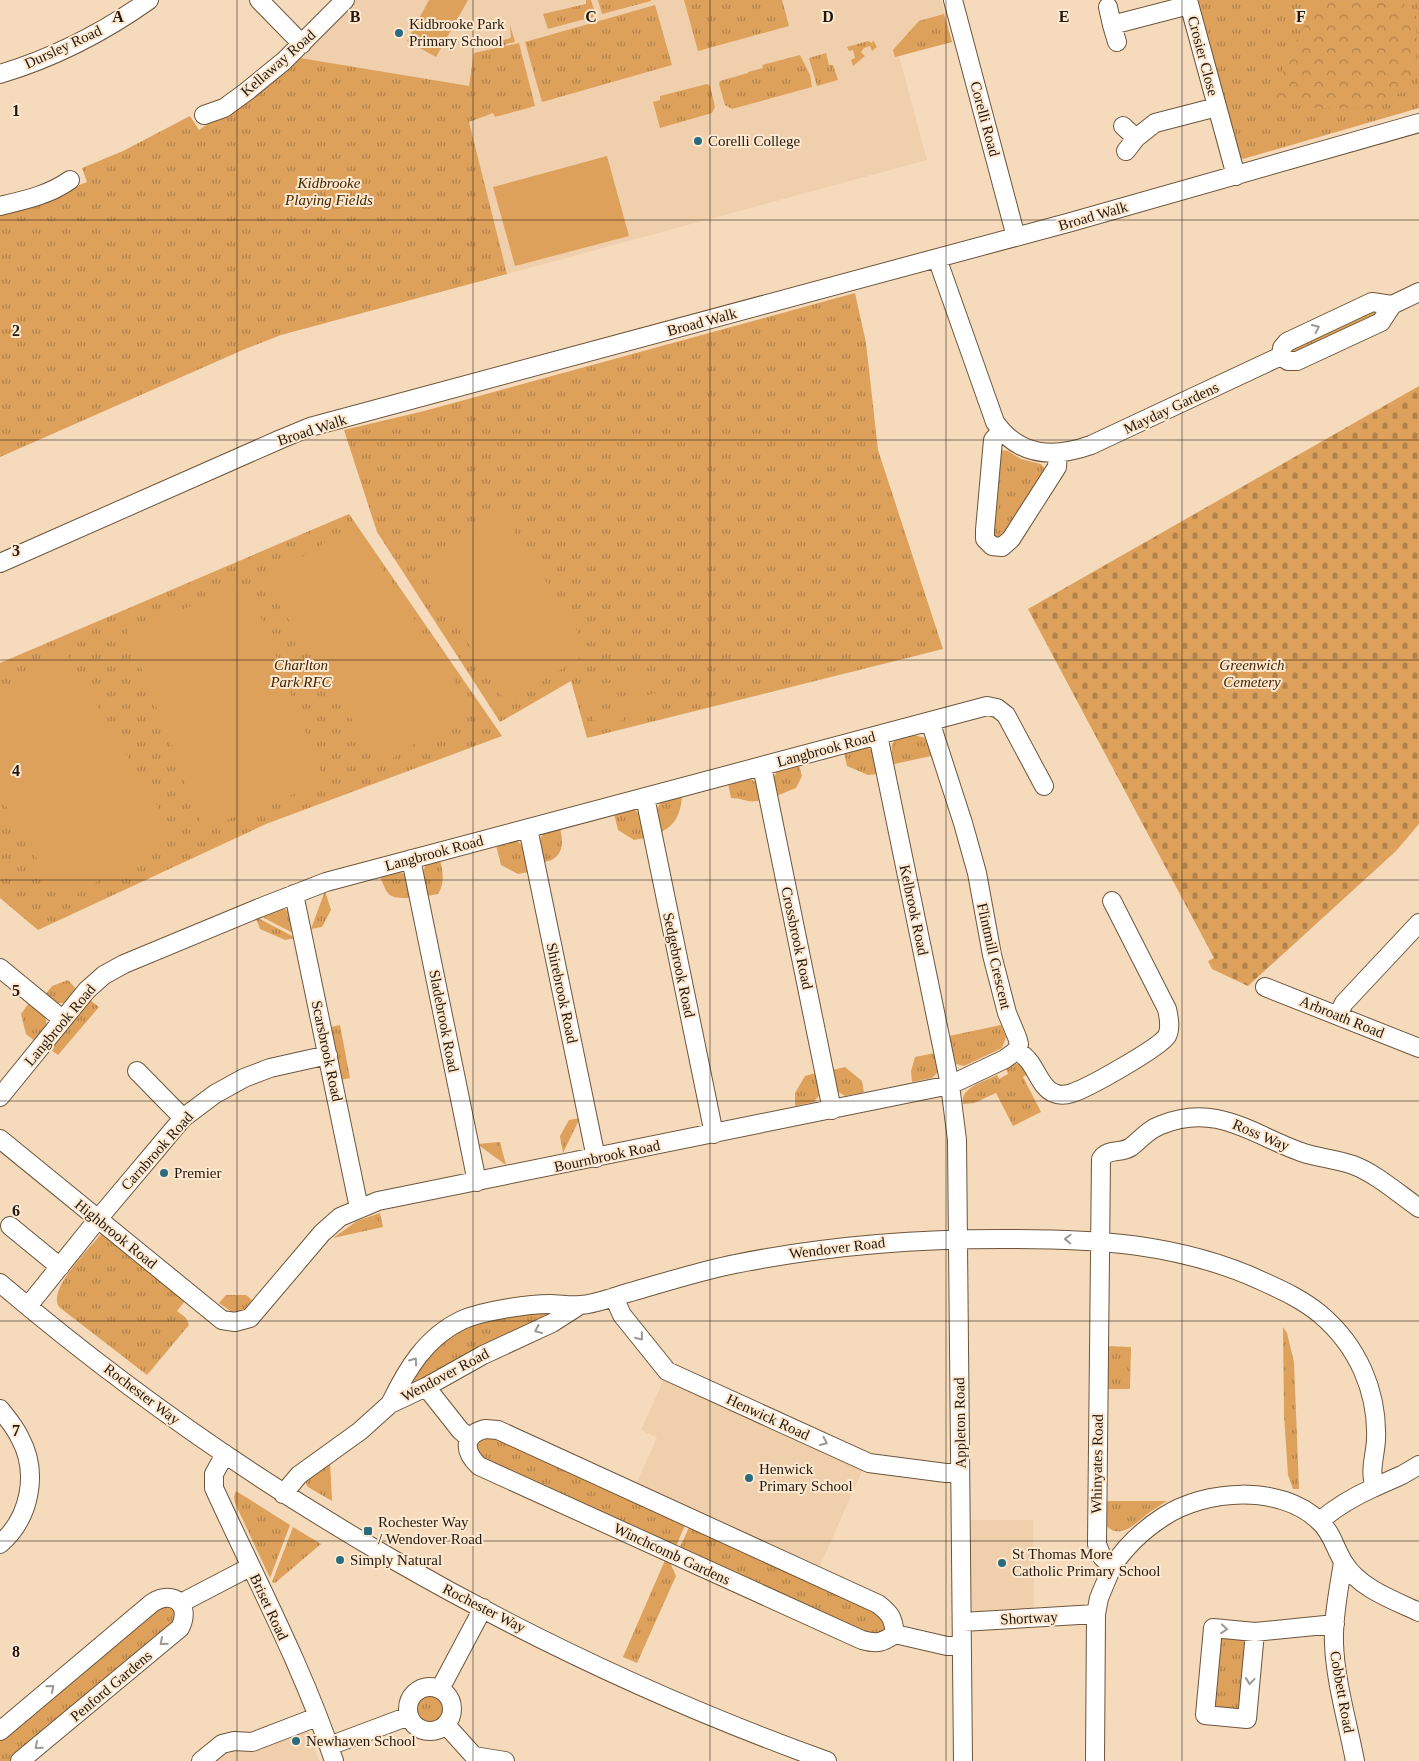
<svg xmlns="http://www.w3.org/2000/svg" width="1419" height="1761" viewBox="0 0 1419 1761" font-family="Georgia,serif">
<defs>
<pattern id="grass-tufts" width="24" height="20" patternUnits="userSpaceOnUse" patternTransform="scale(1.25)"><rect width="24" height="20" fill="#dda15b"/><path d="M3 7l-1-3M5 7V3M7 7l1-3M15 17l-1-3M17 17v-4M19 17l1-3" fill="none" stroke="#b3824a"/></pattern>
<pattern id="forest-crowns" width="20" height="18" patternUnits="userSpaceOnUse" patternTransform="scale(1.25)"><rect width="20" height="18" fill="#dda15b"/><path d="M2 6a3 3 0 1 1 6 0M12 15a3 3 0 1 1 6 0" fill="none" stroke="#b3824a"/></pattern>
<pattern id="cemetery-stones" width="16" height="16" patternUnits="userSpaceOnUse" patternTransform="scale(1.25)"><rect width="16" height="16" fill="#dda15b"/><path d="M2 7V4a2 2 0 0 1 4 0v3zM10 15v-3a2 2 0 0 1 4 0v3z" fill="#b3824a"/></pattern>
</defs>
<rect width="100%" height="100%" fill="#f5dabc"/>
<!-- built -->
<path fill="#f0cfac" d="M 350,0 L 941,0 L 952,42 L 899,56 L 927,160 L 507,274 L 468,122 L 294,57 Z
M 664,1379 L 863,1469 L 818,1570 L 635,1486 L 657,1438 L 641,1430 Z
M 971,1520 L 1033,1520 L 1034,1610 L 979,1613 L 973,1610 L 971,1607 Z
M 306,1730 L 309,1733 L 319,1761 L 216,1761 L 230,1750 L 258,1749 Z"/>
<!-- grass -->
<path fill="url(#grass-tufts)" d="M 586,0 L 591,0 L 596,16 L 548,29 L 543,14 L 586,4 Z
M 598,0 L 651,0 L 651,1 L 602,14 Z
M 684,0 L 782,0 L 789,26 L 698,51 Z
M 1194,0 L 1419,0 L 1419,108 L 1243,159 L 1239,156 Z
M 655,5 L 672,65 L 542,102 L 525,42 Z
M 944,14 L 952,42 L 895,57 L 893,50 L 919,21 Z
M 510,25 L 515,42 L 506,44 L 506,46 L 519,43 L 535,106 L 495,117 L 493,113 L 469,122 L 507,274 L 281,335 L 245,349 L 0,457 L 0,210 L 66,190 L 87,182 L 82,168 L 123,151 L 190,116 L 199,130 L 243,99 L 294,57 L 469,86 L 474,53 L 501,47 L 500,41 L 511,38 Z
M 873,40 L 877,47 L 872,51 L 870,46 L 864,48 L 861,52 L 865,56 L 853,66 L 851,60 L 855,58 L 853,50 L 849,51 L 847,47 L 868,41 L 872,43 Z
M 826,53 L 829,65 L 833,65 L 838,80 L 817,86 L 809,58 Z
M 800,55 L 810,75 L 812,87 L 732,109 L 725,105 L 719,84 L 720,81 L 748,73 L 748,72 L 763,68 L 762,65 Z
M 707,84 L 710,86 L 715,107 L 712,113 L 660,128 L 653,102 L 660,100 L 660,96 Z
M 855,293 L 866,343 L 878,450 L 943,649 L 587,738 L 571,681 L 500,722 L 377,532 L 344,430 L 424,411 Z
M 1372,307 L 1381,313 L 1290,356 L 1289,347 Z
M 1001,450 L 1008,451 L 1021,459 L 1041,464 L 1046,470 L 1001,538 L 996,538 L 992,534 Z
M 349,514 L 502,736 L 266,824 L 38,930 L 0,898 L 0,663 Z
M 914,735 L 925,738 L 936,755 L 894,764 C 889,740 891,740 914,735 Z
M 867,747 L 874,752 L 878,774 L 868,775 L 847,766 L 844,753 Z
M 799,765 L 802,776 L 796,788 L 776,796 L 773,779 L 777,771 Z
M 749,778 L 757,783 L 761,800 C 747,804 744,798 731,798 L 728,783 Z
M 682,796 C 681,812 676,825 661,832 L 656,810 L 661,802 Z
M 633,809 L 640,814 L 645,838 L 634,840 L 618,830 L 614,814 Z
M 560,828 C 564,844 563,859 544,862 L 539,841 L 544,832 Z
M 516,840 L 523,846 L 529,872 L 518,874 L 501,865 L 496,845 Z
M 440,860 C 443,872 445,883 438,894 L 427,896 L 423,872 L 426,863 Z
M 399,871 L 407,876 L 411,898 C 388,898 388,897 380,876 Z
M 325,891 L 331,910 L 322,927 L 311,929 Z
M 282,908 L 290,912 L 295,934 L 260,916 Z
M 258,918 L 296,938 L 285,940 L 260,929 L 256,919 Z
M 68,980 L 77,990 L 65,1003 L 56,1003 L 45,995 L 52,986 Z
M 90,1000 L 99,1007 L 58,1055 L 50,1049 Z
M 29,1003 L 45,1015 L 47,1026 L 35,1041 L 26,1034 L 21,1014 Z
M 340,1025 L 350,1078 L 341,1080 L 331,1027 Z
M 1001,1025 L 1006,1037 L 1002,1048 L 964,1066 L 956,1064 L 949,1036 Z
M 935,1053 L 939,1071 L 932,1078 L 912,1082 L 911,1071 L 915,1057 Z
M 1010,1064 L 1019,1064 L 1024,1065 L 1028,1074 L 1023,1077 L 1041,1112 L 1013,1126 L 996,1093 L 974,1103 L 963,1104 C 960,1087 984,1082 997,1075 L 999,1079 L 1008,1074 L 1005,1066 Z
M 845,1067 L 862,1081 L 864,1092 L 845,1096 L 837,1091 L 833,1070 Z
M 816,1073 L 820,1094 L 814,1102 L 795,1106 L 795,1093 L 805,1076 Z
M 580,1118 L 563,1153 L 560,1136 L 569,1120 Z
M 500,1142 L 506,1165 L 477,1144 Z
M 380,1213 L 383,1227 L 333,1238 L 357,1221 Z
M 101,1234 L 103,1234 L 185,1301 L 177,1311 L 186,1318 L 189,1325 L 147,1375 L 59,1307 C 47,1289 89,1249 101,1234 Z
M 226,1295 L 246,1295 L 252,1300 L 244,1310 L 232,1312 L 219,1303 Z
M 546,1311 L 548,1315 L 547,1319 L 417,1386 L 412,1384 L 409,1379 L 418,1362 L 463,1324 Z
M 1283,1327 L 1287,1333 L 1294,1362 L 1299,1489 L 1293,1489 L 1288,1475 L 1284,1415 Z
M 1106,1346 L 1131,1347 L 1130,1389 L 1105,1389 Z
M 486,1432 L 685,1525 L 674,1551 L 481,1464 L 473,1446 Z
M 330,1462 L 332,1501 L 308,1487 L 305,1482 L 306,1480 Z
M 236,1491 L 290,1525 L 270,1578 L 235,1503 L 234,1497 Z
M 1104,1501 L 1167,1501 C 1160,1505 1153,1510 1146,1515 C 1134,1525 1118,1541 1105,1524 Z
M 691,1523 L 879,1611 L 888,1631 L 871,1638 L 679,1549 Z
M 293,1527 L 321,1544 L 275,1583 L 272,1582 Z
M 666,1558 L 673,1561 L 671,1565 L 676,1576 L 637,1663 L 623,1657 Z
M 156,1605 L 175,1606 L 178,1621 L 13,1761 L 0,1761 L 0,1735 Z
M 1248,1636 L 1243,1710 L 1214,1710 L 1217,1637 Z
M414 1709a16 16 0 1 1 32 0a16 16 0 1 1-32 0Z"/>
<!-- forest -->
<path fill="url(#forest-crowns)" d="M 1329,0 L 1398,0 L 1416,13 L 1417,53 L 1408,88 L 1372,109 L 1314,108 L 1288,104 L 1275,100 L 1286,61 L 1311,13 Z"/>
<!-- cemetery -->
<path fill="url(#cemetery-stones)" d="M 1419,386 L 1419,824 L 1396,851 L 1248,986 L 1212,969 L 1208,961 L 1214,958 L 1028,609 Z"/>
<!-- pitch -->
<path fill="#dda15b" d="M 429,0 L 468,0 L 436,57 L 407,41 Z
M 607,156 L 629,236 L 515,266 L 493,187 Z
M 502,512 L 590,651 L 507,704 L 418,565 Z
M 354,524 L 471,709 L 381,765 L 264,581 Z
M 248,584 L 325,782 L 203,829 L 127,631 Z
M 66,653 L 175,836 L 63,902 L 0,796 L 0,692 Z
M 649,671 L 653,686 L 626,694 L 622,679 Z
M 613,682 L 618,696 L 589,704 L 585,689 Z
M 655,693 L 659,707 L 632,715 L 628,701 Z
M 620,706 L 624,720 L 596,728 L 592,713 Z"/>
<g fill="none" stroke-linecap="round" stroke-linejoin="round">
<!-- minor casing -->
<g stroke="#6d563c" stroke-width="20">
<path id="minor" d="M 259,0 L 302,44
M 953,0 L 1016,237
M 1188,0 L 1236,176
M 1108,7 L 1112,25
M 1117,42 L 1112,25 L 1189,5
M 0,74 C 53,58 104,32 149,0
M 204,115 L 224,108 L 246,92 L 284,61 L 345,0
M 1123,126 L 1136,138
M 1126,151 L 1136,138 L 1155,123 L 1217,107
M 0,206 C 25,200 49,195 70,180
M 937,258 L 995,422 C 1019,457 1054,458 1091,445 L 1281,356
M 1281,356 L 1288,361 L 1297,361 L 1381,322 L 1392,305 L 1419,292
M 1281,356 L 1282,348 L 1287,342 L 1372,302 L 1392,305
M 1001,431 L 993,440 L 985,530 L 985,539 L 992,546 L 1002,547 L 1011,539 L 1057,467 L 1058,453
M 0,563 L 281,439 L 310,427 L 1071,222 L 1419,123
M 930,721 L 963,823 L 977,873 L 992,955 L 1007,1013 L 1017,1037 L 1019,1044 L 1017,1050
M 878,735 L 950,1085 L 957,1140 L 963,1761
M 762,766 L 832,1110
M 645,797 L 714,1134
M 528,828 L 596,1158
M 411,859 L 477,1182
M 294,894 L 359,1208
M 0,968 L 62,1019
M 1265,987 L 1419,1048
M 1338,1015 L 1344,1003 L 1419,923
M 1017,1050 C 1020,1053 1025,1056 1028,1060 C 1037,1070 1041,1088 1054,1093 C 1060,1096 1066,1095 1072,1093 C 1088,1088 1159,1048 1167,1036 C 1171,1028 1169,1018 1167,1009 L 1112,901
M 137,1071 L 183,1118
M 0,1097 L 87,990 L 104,975 L 124,964 L 259,908 L 326,882 L 987,706 L 997,708 L 1006,715 L 1044,786
M 0,1139 L 222,1320 L 235,1322 L 250,1318 L 322,1233 L 340,1217 L 378,1201 L 950,1085 L 1005,1059 L 1017,1050
M 10,1226 L 60,1267
M 0,1283 C 242,1489 527,1653 827,1761
M 614,1297 L 622,1315 L 667,1371 L 869,1463 L 946,1473 L 960,1473
M 28,1306 L 98,1219 L 183,1118 L 215,1094 L 244,1078 L 270,1068 L 328,1055
M 426,1387 L 460,1430 L 469,1438
M 390,1404 C 407,1369 426,1337 462,1320 C 482,1311 528,1304 550,1304 C 560,1304 570,1306 580,1305 C 597,1304 615,1296 631,1292 C 666,1282 700,1271 735,1264 C 824,1246 910,1239 1001,1239 C 1091,1238 1181,1243 1264,1282 C 1284,1291 1303,1300 1320,1314 C 1358,1346 1378,1392 1376,1440 C 1375,1457 1369,1471 1375,1487 C 1355,1496 1337,1506 1320,1521
M 0,1409 C 7,1418 15,1427 20,1438 C 39,1473 30,1518 0,1544
M 485,1429 L 498,1430 L 878,1604 C 891,1614 893,1618 895,1634 C 882,1643 877,1644 862,1640 L 479,1466 C 464,1452 462,1435 485,1429 Z
M 225,1454 L 214,1474 L 214,1488 C 255,1578 303,1667 334,1761
M 1375,1487 L 1402,1475 L 1419,1465
M 283,1494 L 299,1475 L 360,1431 L 390,1404 L 426,1387 L 483,1355 L 552,1323 L 580,1305
M 1343,1562 C 1339,1589 1333,1616 1334,1643 C 1335,1680 1348,1724 1355,1761
M 1112,1567 C 1125,1547 1143,1530 1163,1517 C 1205,1489 1281,1484 1319,1521 C 1332,1532 1335,1549 1344,1563 C 1359,1588 1393,1600 1419,1612
M 181,1603 L 250,1567
M 962,1622 L 1096,1614
M 1255,1632 L 1247,1719 L 1205,1715 L 1213,1628 L 1255,1632 L 1335,1624
M 895,1634 L 947,1646 L 962,1646
M408 1709a22 22 0 1 1 44 0a22 22 0 1 1-44 0Z
M 440,1689 L 483,1608
M 446,1725 L 474,1756 L 505,1761
M 0,1731 L 152,1603 C 173,1589 192,1605 180,1628 L 20,1761
M 329,1746 L 409,1716
M 201,1761 L 222,1744 L 234,1741 L 252,1742 L 317,1717
M 1095,1761 L 1096,1614 L 1099,1598 L 1112,1567 L 1102,1557 L 1097,1544 L 1101,1159 C 1108,1148 1120,1154 1131,1147 C 1141,1139 1149,1129 1161,1125 C 1216,1102 1253,1135 1301,1152 C 1318,1158 1336,1159 1353,1165 C 1375,1173 1399,1194 1419,1208"/>
</g>
<!-- minor -->
<use href="#minor" stroke="#fff" stroke-width="18"/>
</g>
<!-- one-way arrows -->
<defs><path id="oneway-chevron" d="M-2-3.5L2.5 0L-2 3.5" fill="none" stroke-width="1.6" stroke-linecap="round" stroke-linejoin="round" transform="scale(1.25)"/></defs>
<g stroke="#9c9893">
<use href="#oneway-chevron" transform="translate(1316 328) rotate(-25)"/>
<use href="#oneway-chevron" transform="translate(1068 1239) rotate(-178)"/>
<use href="#oneway-chevron" transform="translate(538 1330) rotate(156)"/>
<use href="#oneway-chevron" transform="translate(640 1337) rotate(51)"/>
<use href="#oneway-chevron" transform="translate(414 1361) rotate(-54)"/>
<use href="#oneway-chevron" transform="translate(824 1442) rotate(25)"/>
<use href="#oneway-chevron" transform="translate(1224 1629) rotate(5)"/>
<use href="#oneway-chevron" transform="translate(163 1642) rotate(140)"/>
<use href="#oneway-chevron" transform="translate(1250 1681) rotate(95)"/>
<use href="#oneway-chevron" transform="translate(51 1688) rotate(-40)"/>
<use href="#oneway-chevron" transform="translate(38 1746) rotate(140)"/>
</g>
<!-- grid -->
<path fill="none" stroke="#22190e" stroke-width="1" stroke-opacity="0.55" d="M 237,0 L 237,1761M 473,0 L 473,1761M 710,0 L 710,1761M 946,0 L 946,1761M 1182,0 L 1182,1761M 0,220 L 1419,220M 0,440 L 1419,440M 0,660 L 1419,660M 0,880 L 1419,880M 0,1101 L 1419,1101M 0,1321 L 1419,1321M 0,1541 L 1419,1541"/>
<!-- markers -->
<g fill="#296c7e" stroke="#fee8d0" stroke-width="2">
<circle cx="399" cy="33" r="5"/>
<circle cx="698" cy="141" r="5"/>
<circle cx="164" cy="1173" r="5"/>
<circle cx="749" cy="1478" r="5"/>
<rect x="363" y="1526" width="10" height="10" rx="2.5"/>
<circle cx="340" cy="1560" r="5"/>
<circle cx="1002" cy="1563" r="5"/>
<circle cx="296" cy="1741" r="5"/>
</g>
<g text-anchor="middle" dominant-baseline="central" stroke-width="4" stroke-linejoin="round" paint-order="stroke">
<!-- poi labels -->
<g font-size="15" fill="#22190e" stroke="#fee8d0" text-anchor="start">
<text x="409" y="24">Kidbrooke Park<tspan x="409" dy="17">Primary School</tspan></text>
<text x="708" y="141">Corelli College</text>
<text x="174" y="1173">Premier</text>
<text x="759" y="1469">Henwick<tspan x="759" dy="17">Primary School</tspan></text>
<text x="378" y="1522">Rochester Way<tspan x="378" dy="17">/ Wendover Road</tspan></text>
<text x="1012" y="1554">St Thomas More<tspan x="1012" dy="17">Catholic Primary School</tspan></text>
<text x="350" y="1560">Simply Natural</text>
<text x="306" y="1741">Newhaven School</text>
</g>
<!-- street labels -->
<g font-size="15" fill="#22190e" stroke="#fee8d0">
<text transform="translate(63 47) rotate(-25)">Dursley Road</text>
<text transform="translate(1203 56) rotate(75)">Crosier Close</text>
<text transform="translate(278 63) rotate(-41)">Kellaway Road</text>
<text transform="translate(985 119) rotate(75)">Corelli Road</text>
<text transform="translate(1093 216) rotate(-16)">Broad Walk</text>
<text transform="translate(702 322) rotate(-15)">Broad Walk</text>
<text transform="translate(1171 408) rotate(-25)">Mayday Gardens</text>
<text transform="translate(312 430) rotate(-18)">Broad Walk</text>
<text transform="translate(826 749) rotate(-15)">Langbrook Road</text>
<text transform="translate(434 853) rotate(-15)">Langbrook Road</text>
<text transform="translate(914 910) rotate(78)">Kelbrook Road</text>
<text transform="translate(797 938) rotate(78)">Crossbrook Road</text>
<text transform="translate(994 956) rotate(77)">Flintmill Crescent</text>
<text transform="translate(679 965) rotate(78)">Sedgebrook Road</text>
<text transform="translate(562 993) rotate(78)">Shirebrook Road</text>
<text transform="translate(1342 1017) rotate(22)">Arbroath Road</text>
<text transform="translate(444 1021) rotate(79)">Sladebrook Road</text>
<text transform="translate(60 1025) rotate(-50)">Langbrook Road</text>
<text transform="translate(327 1051) rotate(78)">Scarsbrook Road</text>
<text transform="translate(1261 1135) rotate(23)">Ross Way</text>
<text transform="translate(157 1151) rotate(-48)">Carnbrook Road</text>
<text transform="translate(607 1156) rotate(-12)">Bournbrook Road</text>
<text transform="translate(116 1234) rotate(39)">Highbrook Road</text>
<text transform="translate(837 1248) rotate(-7)">Wendover Road</text>
<text transform="translate(445 1375) rotate(-28)">Wendover Road</text>
<text transform="translate(142 1394) rotate(37)">Rochester Way</text>
<text transform="translate(768 1417) rotate(25)">Henwick Road</text>
<text transform="translate(960 1423) rotate(-91)">Appleton Road</text>
<text transform="translate(1097 1464) rotate(-89)">Whinyates Road</text>
<text transform="translate(672 1554) rotate(25)">Winchcomb Gardens</text>
<text transform="translate(269 1607) rotate(65)">Briset Road</text>
<text transform="translate(484 1608) rotate(27)">Rochester Way</text>
<text transform="translate(1029 1618) rotate(-3)">Shortway</text>
<text transform="translate(111 1686) rotate(-40)">Penford Gardens</text>
<text transform="translate(1342 1692) rotate(80)">Cobbett Road</text>
</g>
<!-- park labels -->
<g font-size="15" font-style="italic" fill="#3f2501" stroke="#fee8d0">
<text x="329" y="183">Kidbrooke<tspan x="329" dy="17">Playing Fields</tspan></text>
<text x="301" y="665">Charlton<tspan x="301" dy="17">Park RFC</tspan></text>
<text x="1252" y="665">Greenwich<tspan x="1252" dy="17">Cemetery</tspan></text>
</g>
</g>
<g font-size="16" text-anchor="middle" font-weight="bold" fill="#22190e" stroke="#fee8d0" stroke-width="4" stroke-linejoin="round" paint-order="stroke">
<text x="118" y="22">A</text>
<text x="355" y="22">B</text>
<text x="591" y="22">C</text>
<text x="828" y="22">D</text>
<text x="1064" y="22">E</text>
<text x="1301" y="22">F</text>
<text x="16" y="116">1</text>
<text x="16" y="336">2</text>
<text x="16" y="556">3</text>
<text x="16" y="776">4</text>
<text x="16" y="996">5</text>
<text x="16" y="1216">6</text>
<text x="16" y="1436">7</text>
<text x="16" y="1657">8</text>
</g>
</svg>
